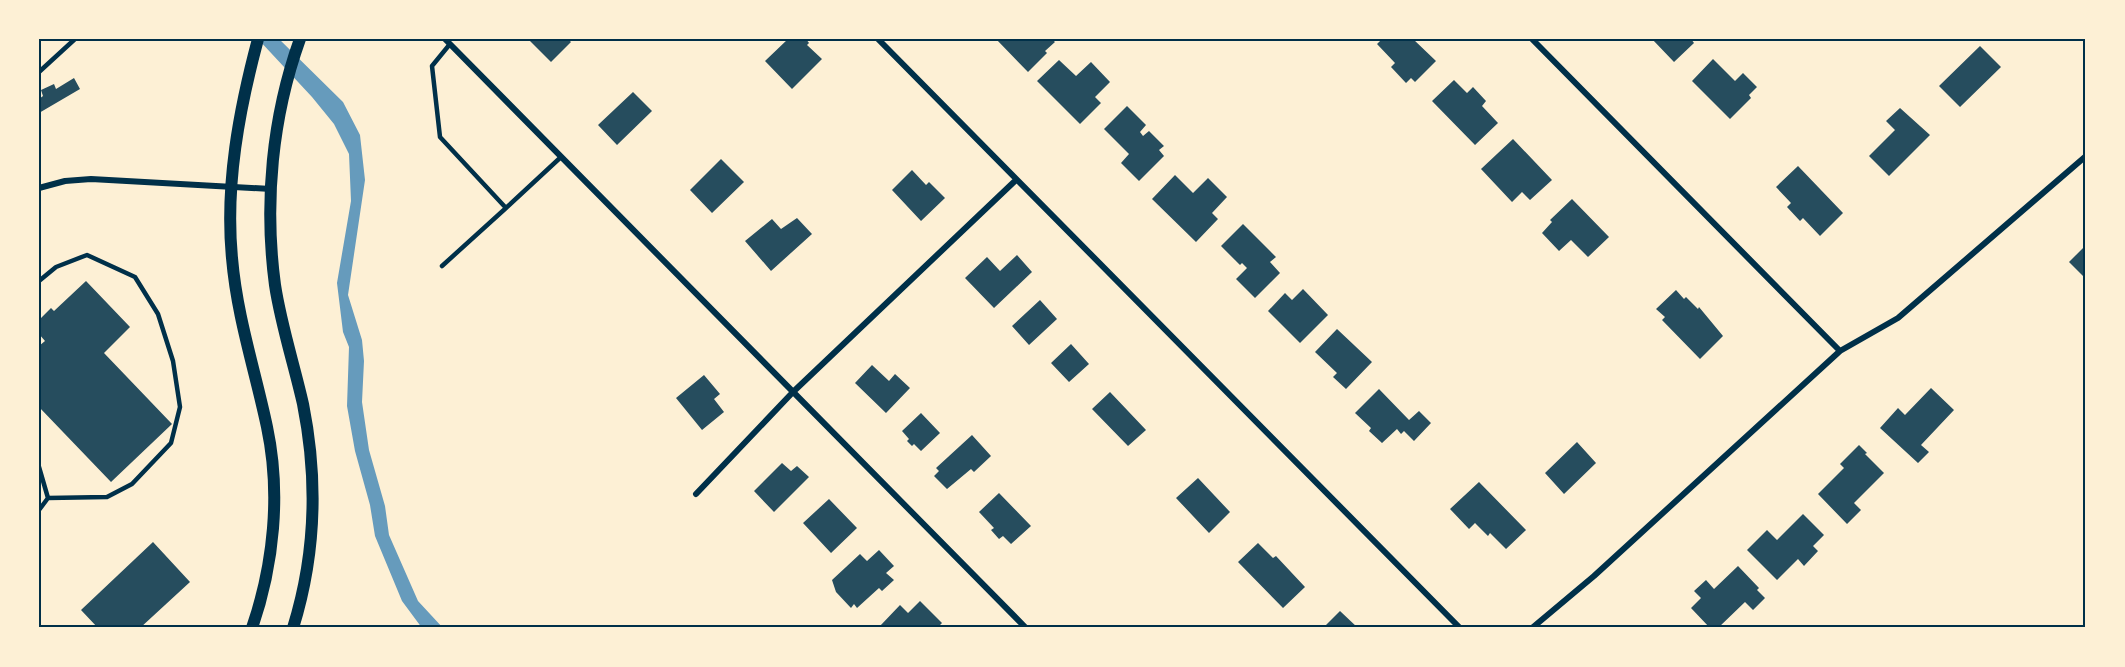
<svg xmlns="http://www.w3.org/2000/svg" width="2125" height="667" viewBox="0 0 2125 667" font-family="'Source Serif 4',serif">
<rect width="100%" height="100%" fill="#fdf0d5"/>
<!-- water -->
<path fill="#669bbc" d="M 258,39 L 279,39 L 343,102 L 360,135 L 365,180 L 348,295 L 362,340 L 364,361 L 362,402 L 369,450 L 385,506 L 389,535 L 418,601 L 443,628 L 422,628 L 402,601 L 375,536 L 370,505 L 355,451 L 347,406 L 349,347 L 343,332 L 337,283 L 351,201 L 349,154 L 334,124 L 312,97 Z"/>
<!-- building -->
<path fill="#264d5e" d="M 528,39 L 568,39 L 571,42 L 551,62 Z
M 788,39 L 806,39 L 809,43 L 807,45 L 822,59 L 792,89 L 765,61 Z
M 996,39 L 1052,39 L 1055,42 L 1045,51 L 1047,53 L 1028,72 Z
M 1382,39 L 1413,39 L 1436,61 L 1415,82 L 1411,78 L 1406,83 L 1391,67 L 1395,63 L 1377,44 Z
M 1652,39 L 1691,39 L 1694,43 L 1674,62 Z
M 1980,46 L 2001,67 L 1960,107 L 1939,86 Z
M 1713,59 L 1735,81 L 1743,73 L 1757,87 L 1749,95 L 1751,98 L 1730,119 L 1692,81 Z
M 1059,60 L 1076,76 L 1091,62 L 1110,82 L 1095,97 L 1101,103 L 1080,124 L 1037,81 Z
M 74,78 L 80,89 L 39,113 L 39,99 L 43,96 L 41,90 L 54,84 L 56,89 Z
M 1454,80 L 1467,93 L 1473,87 L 1486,101 L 1482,106 L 1498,123 L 1475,145 L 1432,101 Z
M 633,92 L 652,111 L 617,145 L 598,125 Z
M 1127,106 L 1146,125 L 1140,132 L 1143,136 L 1149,131 L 1164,146 L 1159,150 L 1164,156 L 1139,181 L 1121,163 L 1129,154 L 1104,129 Z
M 1900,108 L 1930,135 L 1889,176 L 1869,156 L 1895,130 L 1886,121 Z
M 1513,139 L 1552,180 L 1530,200 L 1522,192 L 1512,202 L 1481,169 Z
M 721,159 L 744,182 L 712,213 L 690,190 Z
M 1798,166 L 1843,213 L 1820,236 L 1803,218 L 1800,221 L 1787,207 L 1791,203 L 1776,187 Z
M 912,170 L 926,185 L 929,182 L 945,198 L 921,221 L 892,190 Z
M 1175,175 L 1193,193 L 1208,178 L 1227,197 L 1212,213 L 1218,219 L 1196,242 L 1152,199 Z
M 1572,199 L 1609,237 L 1588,257 L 1571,240 L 1559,251 L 1542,233 L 1552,222 L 1550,220 Z
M 797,218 L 812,234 L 771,271 L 745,241 L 772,219 L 781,229 Z
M 1243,224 L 1276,257 L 1270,262 L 1280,273 L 1255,298 L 1236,279 L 1247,268 L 1242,263 L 1240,265 L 1221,246 Z
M 2086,245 L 2086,279 L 2069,262 Z
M 1017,255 L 1032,272 L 994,308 L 965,278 L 987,257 L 1000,271 Z
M 86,281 L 130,327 L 104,353 L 172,424 L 111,482 L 39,407 L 39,346 L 45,341 L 39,334 L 39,320 L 51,308 L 54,311 Z
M 1303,289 L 1328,315 L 1300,343 L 1268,311 L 1285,293 L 1292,300 Z
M 1676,290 L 1684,299 L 1686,297 L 1698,309 L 1699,307 L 1723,336 L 1700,359 L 1662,320 L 1665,317 L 1656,309 Z
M 1040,300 L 1057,319 L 1029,345 L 1012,326 Z
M 1337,329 L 1372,362 L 1346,389 L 1333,377 L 1337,373 L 1315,352 Z
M 1071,344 L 1089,364 L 1069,382 L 1051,363 Z
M 872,365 L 889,381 L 895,374 L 910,388 L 886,413 L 855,383 Z
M 704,375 L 720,394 L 714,399 L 724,412 L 702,430 L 676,398 Z
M 1931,388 L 1954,410 L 1921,445 L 1929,452 L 1918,463 L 1880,428 L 1898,408 L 1905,415 Z
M 1379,389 L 1409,420 L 1419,411 L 1431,423 L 1414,441 L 1404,431 L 1401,434 L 1397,429 L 1382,443 L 1369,431 L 1371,428 L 1355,413 Z
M 1110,392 L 1146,430 L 1128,446 L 1092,409 Z
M 921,413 L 940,433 L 921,451 L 914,444 L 912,446 L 907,441 L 909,439 L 902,431 Z
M 972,435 L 991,456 L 974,472 L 971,469 L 947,489 L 934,476 L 939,471 L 936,468 Z
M 1577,442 L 1596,463 L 1564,494 L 1545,473 Z
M 1859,445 L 1867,453 L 1865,454 L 1884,473 L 1854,503 L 1861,510 L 1847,524 L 1818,494 L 1844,468 L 1840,464 Z
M 782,463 L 791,471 L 797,466 L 809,477 L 774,512 L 754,491 Z
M 1198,478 L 1230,512 L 1209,533 L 1176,498 Z
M 1479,482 L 1526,530 L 1506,549 L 1490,533 L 1488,536 L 1475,523 L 1469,529 L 1450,509 Z
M 999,493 L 1031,526 L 1011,544 L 1003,536 L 999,539 L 991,530 L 994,528 L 979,512 Z
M 829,499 L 857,528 L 831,553 L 803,523 Z
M 1803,514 L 1824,535 L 1813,546 L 1818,551 L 1804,566 L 1798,559 L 1777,580 L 1747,550 L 1767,530 L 1777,540 Z
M 153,542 L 190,582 L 140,628 L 98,628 L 81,610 Z
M 1258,543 L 1273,558 L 1276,556 L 1305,587 L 1283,608 L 1238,562 Z
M 879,550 L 894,566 L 886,573 L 894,580 L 882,591 L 879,588 L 857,608 L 854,604 L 851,608 L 836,592 L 832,580 L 860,554 L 867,561 Z
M 1738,566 L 1759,588 L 1757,590 L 1765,598 L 1753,610 L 1745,602 L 1718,628 L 1710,628 L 1691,608 L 1701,598 L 1694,591 L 1706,580 L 1714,589 Z
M 920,601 L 942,623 L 937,628 L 881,628 L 880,626 L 900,605 L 908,613 Z
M 1340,611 L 1358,628 L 1323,628 Z"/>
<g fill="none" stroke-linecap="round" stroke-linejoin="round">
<!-- service -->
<path stroke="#003049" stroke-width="4.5" d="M 450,44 L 432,66 L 440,137 L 506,208 L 561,157
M 39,72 L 75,39
M 442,266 L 506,208
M 39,281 L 56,267 L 87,255 L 135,277 L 158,314 L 173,361 L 180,407 L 171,443 L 132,484 L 107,497 L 48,498
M 39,467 L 48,498 L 39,510"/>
<!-- minor -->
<path stroke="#003049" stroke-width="6" d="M 445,39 L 1026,628
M 878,39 L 1460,628
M 1532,39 L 1840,351
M 39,188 L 65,181 L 91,179 L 271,189
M 696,494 L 793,392 L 1016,180
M 1532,628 L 1594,576 L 1840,351 L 1898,318 L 2086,156"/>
<!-- secondary -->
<path stroke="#003049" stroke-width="12" d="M 252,628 C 274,564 281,493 267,427 C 255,370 237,317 232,258 C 225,185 239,110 258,39
M 293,628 C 316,554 318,479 303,404 C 294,364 281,325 275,285 C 264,203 272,117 300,39"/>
</g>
<!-- border -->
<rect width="2125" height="667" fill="none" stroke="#fdf0d5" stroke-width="81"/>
<rect x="40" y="40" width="2044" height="586" fill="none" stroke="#003049" stroke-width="2"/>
</svg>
